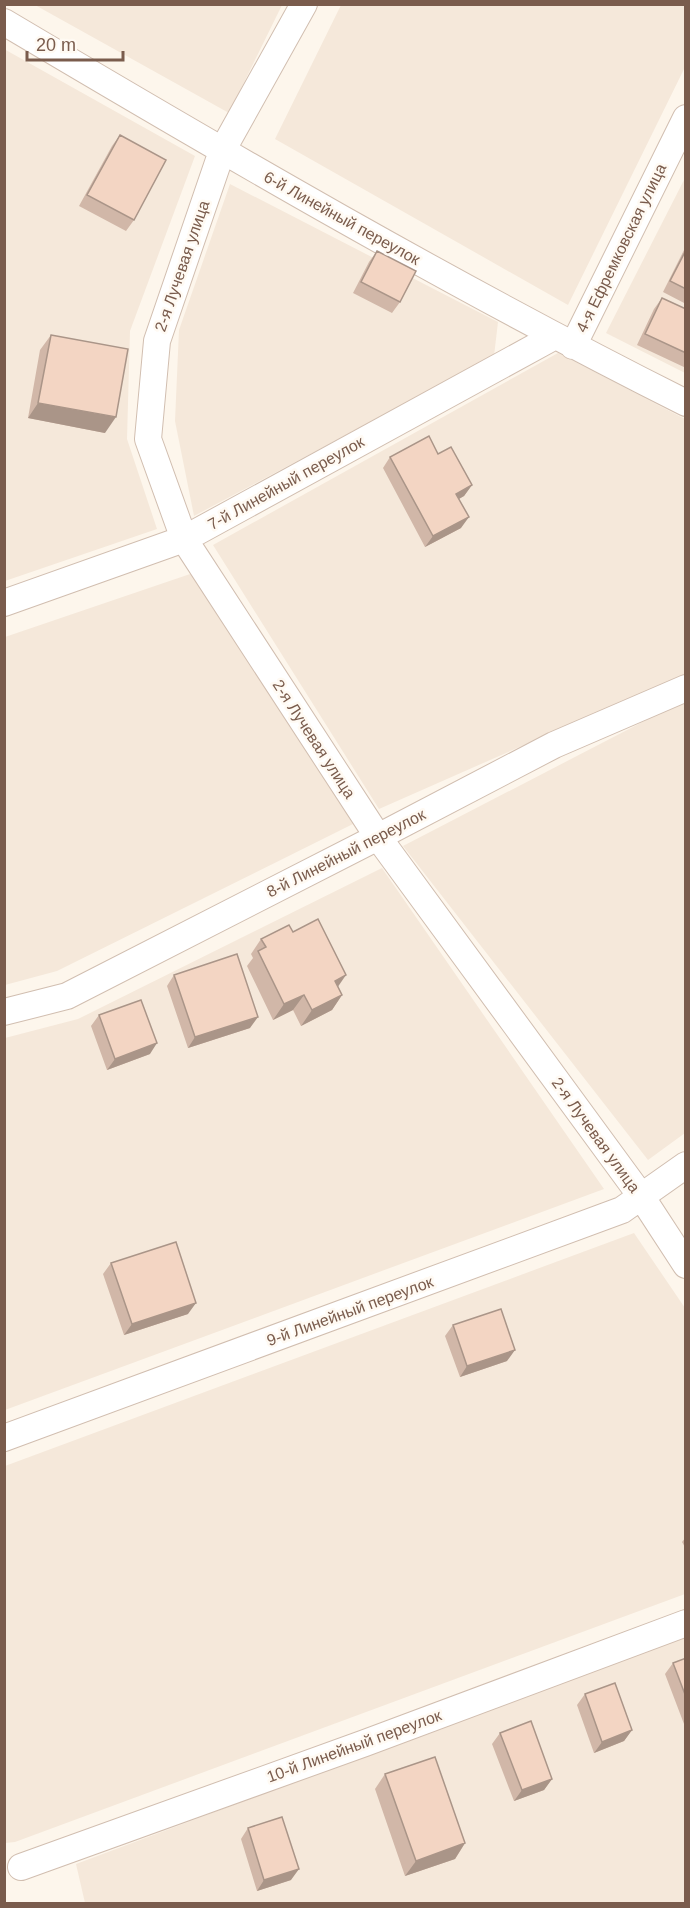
<svg xmlns="http://www.w3.org/2000/svg" width="690" height="1908" viewBox="0 0 690 1908" font-family="Arial,sans-serif">
<rect width="100%" height="100%" fill="#fdf6ec"/>
<!-- residential -->
<path fill="#f5e8da" d="M 35,5 L 282,5 L 229,113 Z
M 341,5 L 685,5 L 685,67 L 568,305 L 275,139 Z
M 4,49 L 195,156 L 130,331 L 127,439 L 157,529 L 5,581 Z
M 685,178 L 685,373 L 606,333 Z
M 230,184 L 498,322 L 494,356 L 194,516 L 175,421 L 179,330 Z
M 558,353 L 685,419 L 685,674 L 379,809 L 213,545 Z
M 196,572 L 353,824 L 57,971 L 5,985 L 5,637 Z
M 685,700 L 685,1133 L 648,1160 L 403,846 Z
M 382,868 L 604,1189 L 5,1410 L 5,1038 L 78,1019 Z
M 634,1233 L 685,1308 L 685,1594 L 15,1842 L 5,1843 L 5,1466 Z
M 685,1636 L 685,1903 L 85,1903 L 76,1864 Z"/>
<g fill="none" stroke-linecap="round" stroke-linejoin="round">
<!-- street casing -->
<g stroke="#d1beb0" stroke-width="28">
<path id="street" d="M 304,4 L 222,151 L 157,341 L 148,439 L 184,539 L 378,837 L 641,1196 L 686,1265
M 4,22 C 228,155 453,286 686,403
M 573,346 L 686,118
M 4,603 L 184,539 L 555,336
M 4,1012 L 67,996 L 378,837 L 554,745 L 686,688
M 4,1438 L 622,1210 L 686,1165
M 21,1867 L 365,1743 L 686,1623"/>
</g>
<!-- street -->
<use href="#street" stroke="#fff" stroke-width="26"/>
</g>
<!-- wall -->
<path fill="#d1b7a8" d="M 120,135 L 134,220 L 126,231 L 79,206 L 112,146 Z
M 686,246 L 686,304 L 663,292 Z
M 377,251 L 400,302 L 392,313 L 353,293 L 369,262 Z
M 662,298 L 686,309 L 686,368 L 637,345 L 654,309 Z
M 51,335 L 105,433 L 28,418 L 40,350 Z
M 438,454 L 472,485 L 464,496 L 459,499 L 461,528 L 425,547 L 383,468 L 390,457 Z
M 293,932 L 338,986 L 342,995 L 332,1010 L 301,1026 L 293,1010 L 273,1020 L 247,966 L 253,958 L 251,954 L 261,939 Z
M 174,975 L 250,1028 L 188,1048 L 167,986 Z
M 99,1015 L 150,1054 L 107,1070 L 91,1026 Z
M 111,1263 L 188,1314 L 124,1335 L 103,1274 Z
M 453,1325 L 507,1361 L 460,1377 L 445,1336 Z
M 686,1537 L 686,1549 L 682,1542 Z
M 686,1658 L 686,1724 L 684,1724 L 665,1674 L 673,1663 Z
M 585,1694 L 632,1730 L 624,1741 L 594,1753 L 577,1705 Z
M 500,1733 L 552,1779 L 544,1790 L 514,1801 L 492,1744 Z
M 385,1774 L 465,1843 L 455,1859 L 405,1876 L 375,1789 Z
M 248,1828 L 291,1880 L 257,1891 L 241,1839 Z"/>
<!-- shaded-wall -->
<path fill="#aa9588" d="M 38,403 L 116,417 L 105,433 L 28,418 Z
M 472,485 L 464,496 L 448,505 L 456,494 Z
M 469,517 L 461,528 L 425,547 L 433,536 Z
M 346,975 L 335,991 L 335,981 Z
M 304,995 L 293,1010 L 273,1020 L 284,1004 Z
M 342,995 L 332,1010 L 301,1026 L 312,1010 Z
M 258,1017 L 250,1028 L 188,1048 L 195,1037 Z
M 157,1043 L 150,1054 L 107,1070 L 115,1059 Z
M 196,1303 L 188,1314 L 124,1335 L 132,1324 Z
M 515,1350 L 507,1361 L 460,1377 L 467,1366 Z
M 632,1730 L 624,1741 L 594,1753 L 602,1742 Z
M 552,1779 L 544,1790 L 514,1801 L 522,1790 Z
M 465,1843 L 455,1859 L 405,1876 L 416,1861 Z
M 299,1869 L 291,1880 L 257,1891 L 264,1880 Z"/>
<!-- building -->
<path fill="#f3d5c3" stroke="#aa9588" stroke-width="1.5" d="M 120,135 L 166,160 L 134,220 L 87,195 Z
M 686,250 L 686,289 L 670,281 Z
M 377,251 L 416,271 L 400,302 L 361,282 Z
M 662,298 L 686,309 L 686,353 L 645,334 Z
M 51,335 L 128,349 L 116,417 L 38,403 Z
M 429,436 L 438,454 L 451,447 L 472,485 L 456,494 L 469,517 L 433,536 L 390,457 Z
M 318,919 L 346,975 L 335,981 L 342,995 L 312,1010 L 304,995 L 284,1004 L 258,951 L 266,947 L 261,939 L 289,925 L 293,932 Z
M 237,954 L 258,1017 L 195,1037 L 174,975 Z
M 141,1000 L 157,1043 L 115,1059 L 99,1015 Z
M 176,1242 L 196,1303 L 132,1324 L 111,1263 Z
M 501,1309 L 515,1350 L 467,1366 L 453,1325 Z
M 686,1658 L 686,1697 L 673,1663 Z
M 615,1683 L 632,1730 L 602,1742 L 585,1694 Z
M 531,1721 L 552,1779 L 522,1790 L 500,1733 Z
M 435,1757 L 465,1843 L 416,1861 L 385,1774 Z
M 282,1817 L 299,1869 L 264,1880 L 248,1828 Z"/>
<g text-anchor="middle" dominant-baseline="central" stroke-width="5" stroke-linejoin="round" paint-order="stroke">
<!-- street labels -->
<g font-size="16" fill="#7a5c4d" stroke="#fffaf3">
<text transform="translate(342 218) rotate(29)">6-й Линейный переулок</text>
<text transform="translate(621 248) rotate(-64)">4-я Ефремковская улица</text>
<text transform="translate(182 266) rotate(-71)">2-я Лучевая улица</text>
<text transform="translate(286 483) rotate(-29)">7-й Линейный переулок</text>
<text transform="translate(314 739) rotate(57)">2-я Лучевая улица</text>
<text transform="translate(346 853) rotate(-27)">8-й Линейный переулок</text>
<text transform="translate(596 1135) rotate(54)">2-я Лучевая улица</text>
<text transform="translate(350 1311) rotate(-20)">9-й Линейный переулок</text>
<text transform="translate(354 1746) rotate(-20)">10-й Линейный переулок</text>
</g>
</g>
<!-- border -->
<rect width="690" height="1908" fill="none" stroke="#7a5c4d" stroke-width="12"/>
<!-- scale -->
<path d="M27 51v9h96v-9" fill="none" stroke="#7a5c4d" stroke-width="3"/>
<text x="36" y="51" font-size="18" fill="#7a5c4d" stroke="#fffaf3" stroke-width="4.5" paint-order="stroke">20 m</text>
</svg>
